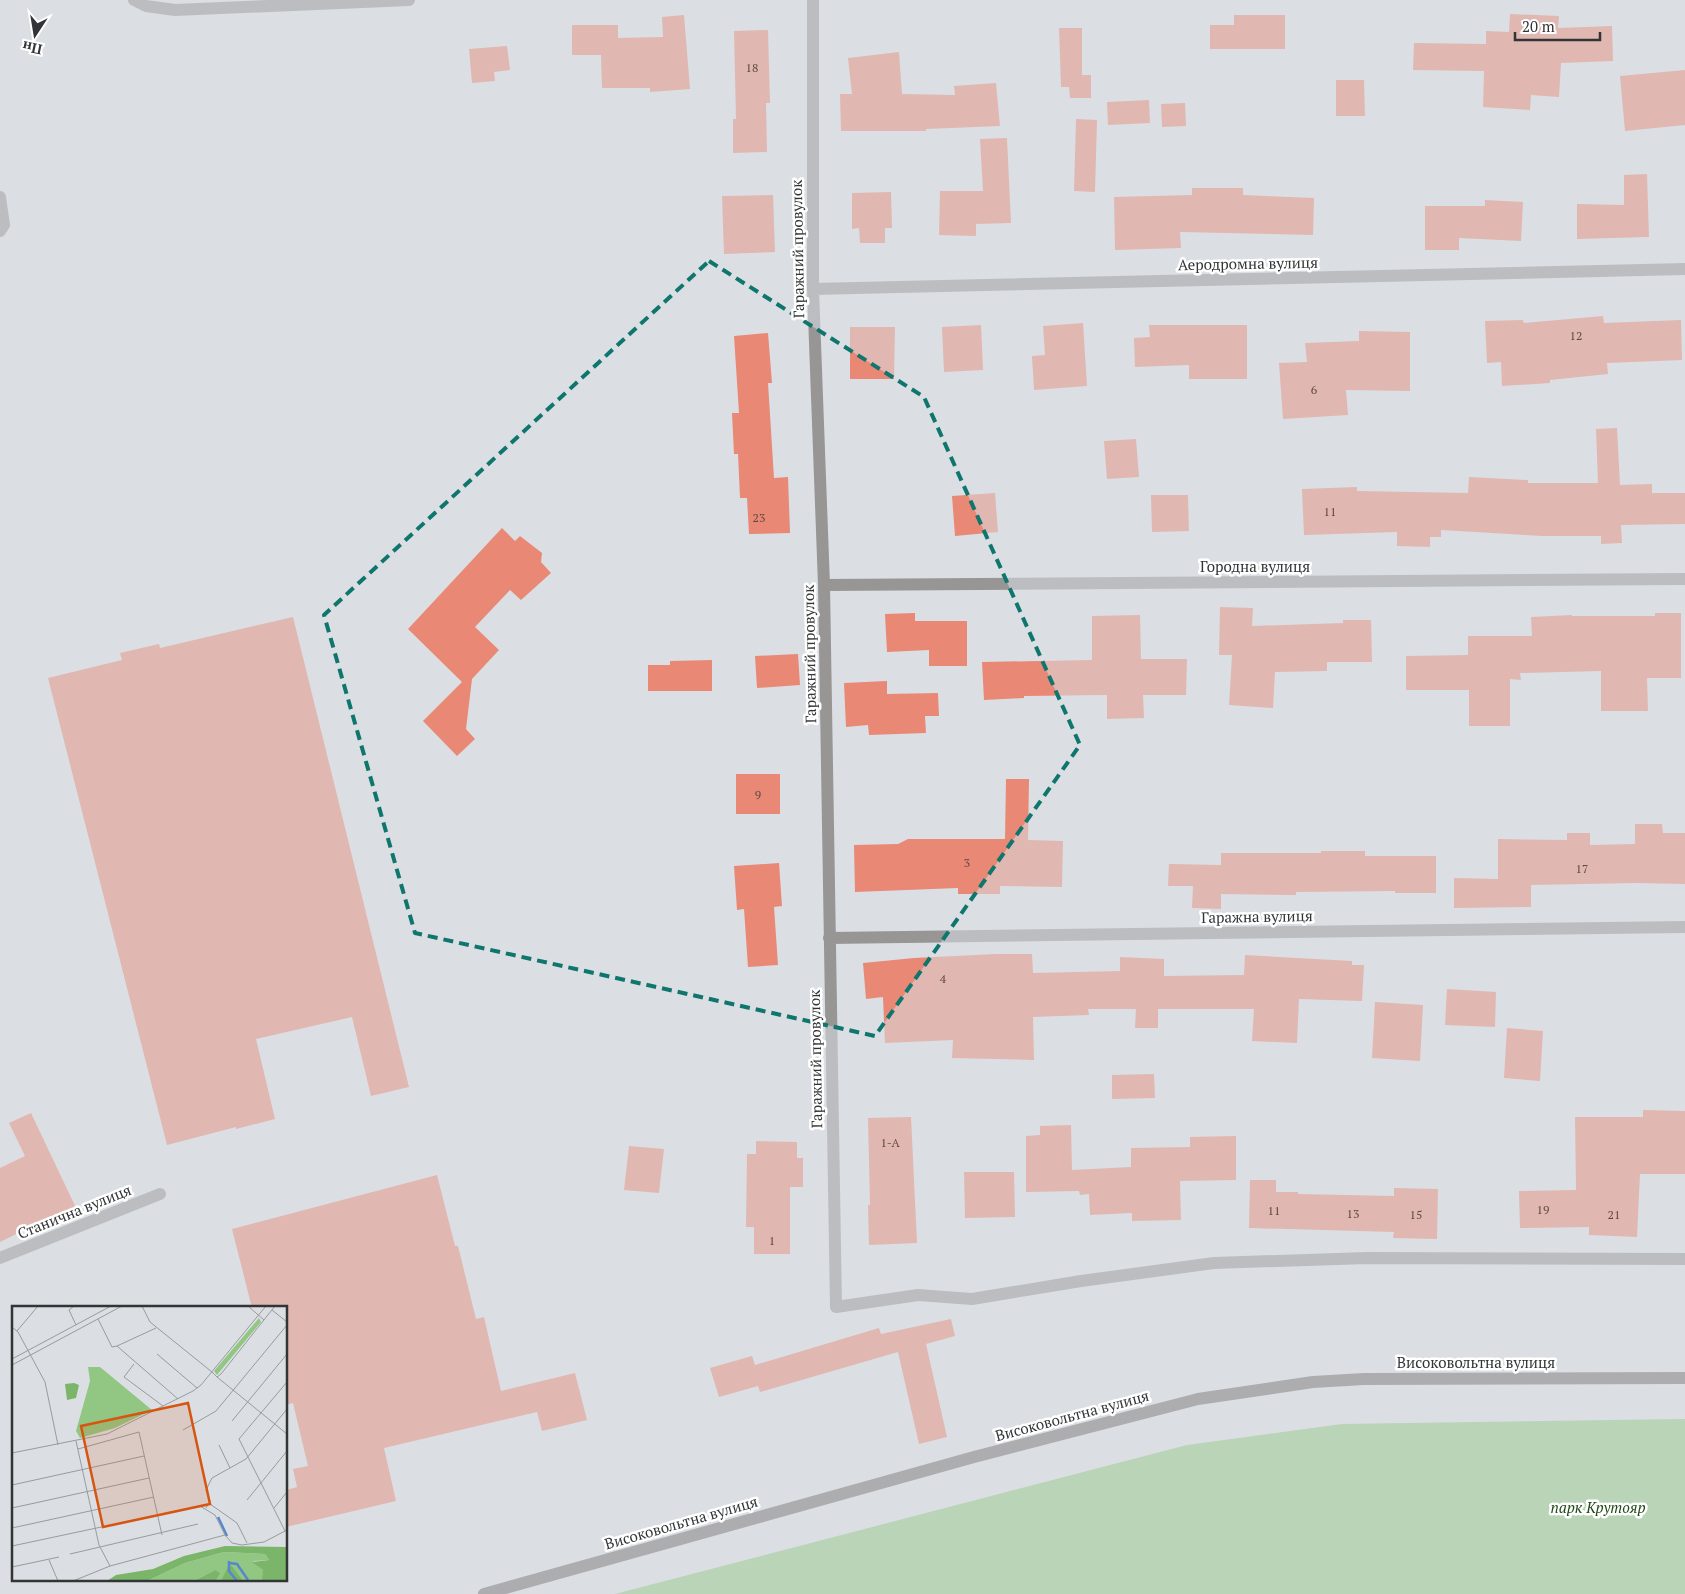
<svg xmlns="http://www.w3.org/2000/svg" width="1685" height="1594" viewBox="0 0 1685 1594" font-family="'PT Serif',serif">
<rect width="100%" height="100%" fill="#dbdfe3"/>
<!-- green -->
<path fill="#91c782" d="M 1685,1419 L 1685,1594 L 615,1594 L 1187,1445 L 1342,1424 Z"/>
<!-- building -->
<path fill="#e88875" d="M 1510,14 L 1559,16 L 1558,28 L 1612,26 L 1613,61 L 1561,63 L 1559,97 L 1531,95 L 1530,110 L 1483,107 L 1484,71 L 1413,70 L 1414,43 L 1486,44 L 1486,31 L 1509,32 Z
M 684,15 L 690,89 L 650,92 L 650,88 L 602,88 L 601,55 L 572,55 L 572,25 L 618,25 L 618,38 L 663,37 L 662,17 Z
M 1234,15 L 1285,15 L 1285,49 L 1210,49 L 1210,25 L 1234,25 Z
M 1059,28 L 1082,28 L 1082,75 L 1091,75 L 1091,98 L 1070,98 L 1069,87 L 1061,87 Z
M 768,30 L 770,103 L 766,103 L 767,152 L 733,153 L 733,119 L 736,119 L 734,31 Z
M 507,46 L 510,70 L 494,72 L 495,81 L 472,83 L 469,49 Z
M 899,52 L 902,94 L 955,95 L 954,86 L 996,83 L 1000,126 L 926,129 L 926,131 L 841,131 L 840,94 L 852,94 L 848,58 Z
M 1685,70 L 1685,125 L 1625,131 L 1620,76 Z
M 1336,80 L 1364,80 L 1365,116 L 1336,116 Z
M 1149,100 L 1150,123 L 1108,125 L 1107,102 Z
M 1185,103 L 1186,126 L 1162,127 L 1161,104 Z
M 1076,119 L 1097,120 L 1095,192 L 1074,191 Z
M 1007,138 L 1011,223 L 976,224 L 976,236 L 939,235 L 940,191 L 983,191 L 980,139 Z
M 1647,174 L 1649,237 L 1577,239 L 1577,204 L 1624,205 L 1624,175 Z
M 1192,188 L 1243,188 L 1243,195 L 1314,198 L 1313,235 L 1180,232 L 1181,248 L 1115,250 L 1114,197 L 1192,195 Z
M 891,192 L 892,228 L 885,228 L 885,243 L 860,243 L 859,228 L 852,229 L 852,193 Z
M 773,195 L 775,252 L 724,254 L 722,196 Z
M 1485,200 L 1523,202 L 1521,241 L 1459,238 L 1459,250 L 1425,250 L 1425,206 L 1485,206 Z
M 1603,316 L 1604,323 L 1681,320 L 1682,360 L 1607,363 L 1608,374 L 1550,380 L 1550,383 L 1502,386 L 1501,362 L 1487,363 L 1485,321 L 1523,320 L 1524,323 Z
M 1083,323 L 1087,386 L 1034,390 L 1032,356 L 1045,355 L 1043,326 Z
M 981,325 L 983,370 L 944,372 L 942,327 Z
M 1149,325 L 1247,325 L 1247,379 L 1189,379 L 1189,365 L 1135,367 L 1134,338 L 1150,337 Z
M 850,327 L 895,327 L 894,379 L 850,379 Z
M 1359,331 L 1410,332 L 1410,391 L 1346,390 L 1348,415 L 1283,419 L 1279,363 L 1307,362 L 1305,343 L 1359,341 Z
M 768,333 L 772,383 L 768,383 L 774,478 L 788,477 L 790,533 L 749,534 L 747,498 L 740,498 L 738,454 L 734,454 L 732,413 L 739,413 L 734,336 Z
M 1617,428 L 1620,485 L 1652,484 L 1652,493 L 1685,493 L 1685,524 L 1621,525 L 1622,543 L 1601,544 L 1601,536 L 1543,536 L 1441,530 L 1441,537 L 1430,537 L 1430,547 L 1397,546 L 1397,532 L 1304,535 L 1302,489 L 1357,487 L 1357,491 L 1468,493 L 1469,477 L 1528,480 L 1528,483 L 1598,483 L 1596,429 Z
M 1136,439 L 1139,477 L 1107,479 L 1104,441 Z
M 995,493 L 998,532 L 955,536 L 952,496 Z
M 1151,495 L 1188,495 L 1189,531 L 1152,532 Z
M 502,528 L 515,541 L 520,536 L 542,553 L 541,562 L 551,573 L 521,600 L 510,590 L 475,627 L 499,650 L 472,679 L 466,729 L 475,739 L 457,756 L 423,721 L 462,682 L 408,629 Z
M 1220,607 L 1253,608 L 1252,626 L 1343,623 L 1343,620 L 1371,620 L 1372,662 L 1327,662 L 1327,671 L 1275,672 L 1273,708 L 1229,705 L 1232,655 L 1219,655 Z
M 915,613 L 915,621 L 967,621 L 967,666 L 929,666 L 929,650 L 887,652 L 885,614 Z
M 1655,613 L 1681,613 L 1681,678 L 1647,678 L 1648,711 L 1601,711 L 1601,671 L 1520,673 L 1521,680 L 1510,679 L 1510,726 L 1469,726 L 1469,690 L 1406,690 L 1406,656 L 1468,655 L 1468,636 L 1532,636 L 1531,617 L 1572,615 L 1572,616 L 1655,616 Z
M 1140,615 L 1141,659 L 1187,659 L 1186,695 L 1143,695 L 1144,718 L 1107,719 L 1107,695 L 1024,696 L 1024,698 L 984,700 L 982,662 L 1092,660 L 1092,616 Z
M 293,617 L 409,1087 L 371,1096 L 352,1017 L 256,1039 L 275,1119 L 236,1129 L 236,1127 L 167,1145 L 48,678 L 122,660 L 120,653 L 159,644 L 160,648 Z
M 798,654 L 800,685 L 757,688 L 755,656 Z
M 712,660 L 712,691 L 648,691 L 648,665 L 670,665 L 670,661 Z
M 887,681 L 887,694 L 938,693 L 939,716 L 925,716 L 926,733 L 869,735 L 868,725 L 846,727 L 844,683 Z
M 736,774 L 780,774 L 780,814 L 736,814 Z
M 1006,779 L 1029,779 L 1028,840 L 1063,841 L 1062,887 L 1000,886 L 1000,894 L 958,894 L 958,888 L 855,892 L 854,845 L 898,844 L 908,839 L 1005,839 Z
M 1635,824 L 1662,824 L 1663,833 L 1685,833 L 1685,884 L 1635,883 L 1531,885 L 1531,907 L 1454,908 L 1454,878 L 1498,879 L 1498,839 L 1567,840 L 1567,833 L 1590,833 L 1590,845 L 1635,844 Z
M 1321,851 L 1365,851 L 1365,856 L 1436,856 L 1436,893 L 1395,893 L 1395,891 L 1296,892 L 1296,895 L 1221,894 L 1221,909 L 1192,908 L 1193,886 L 1168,886 L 1169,864 L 1221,865 L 1221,853 L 1321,853 Z
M 779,863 L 782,906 L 774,907 L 778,965 L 748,967 L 744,909 L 737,910 L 734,866 Z
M 996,954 L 1032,954 L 1033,973 L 1120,971 L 1120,957 L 1164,959 L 1164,976 L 1244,975 L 1245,955 L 1352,961 L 1352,965 L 1364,965 L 1362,1001 L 1299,999 L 1297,1043 L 1252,1041 L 1254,1009 L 1158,1009 L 1158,1028 L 1135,1028 L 1136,1009 L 1088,1009 L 1089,1015 L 1033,1017 L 1034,1060 L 952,1058 L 953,1040 L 885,1043 L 883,997 L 866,999 L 863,963 L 914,958 Z
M 1447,989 L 1496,992 L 1495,1027 L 1445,1025 Z
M 1375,1002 L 1423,1005 L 1420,1061 L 1372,1058 Z
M 1507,1028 L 1543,1031 L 1540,1081 L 1504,1078 Z
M 1154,1074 L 1155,1098 L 1112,1099 L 1112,1075 Z
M 1643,1110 L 1685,1111 L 1685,1174 L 1640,1174 L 1637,1237 L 1589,1235 L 1589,1227 L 1520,1228 L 1519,1191 L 1576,1190 L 1575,1117 L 1643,1117 Z
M 31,1113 L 76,1208 L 54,1218 L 53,1216 L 0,1242 L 0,1168 L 25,1156 L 9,1123 Z
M 911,1117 L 917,1243 L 869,1245 L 868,1205 L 870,1205 L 868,1118 Z
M 1071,1125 L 1072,1170 L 1131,1167 L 1131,1148 L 1190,1147 L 1190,1137 L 1236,1136 L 1236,1180 L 1180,1181 L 1181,1220 L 1132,1221 L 1132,1213 L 1090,1215 L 1089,1194 L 1080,1195 L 1079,1191 L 1026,1192 L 1026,1136 L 1040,1135 L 1040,1126 Z
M 756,1141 L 797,1142 L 797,1158 L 803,1158 L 803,1187 L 790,1187 L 790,1254 L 754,1254 L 754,1227 L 746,1227 L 747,1154 L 756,1154 Z
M 629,1146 L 664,1149 L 659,1193 L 624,1190 Z
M 964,1172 L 1014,1172 L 1015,1217 L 965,1218 Z
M 437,1175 L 455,1246 L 458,1246 L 476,1319 L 484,1317 L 501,1391 L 575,1373 L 587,1420 L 542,1431 L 537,1412 L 384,1448 L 396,1501 L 286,1527 L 286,1490 L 297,1487 L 293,1469 L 308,1466 L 293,1403 L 286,1405 L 286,1308 L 252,1308 L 232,1229 Z
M 1250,1180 L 1276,1180 L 1276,1192 L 1298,1192 L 1298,1194 L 1394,1196 L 1394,1188 L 1438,1189 L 1437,1239 L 1393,1238 L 1394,1232 L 1249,1228 Z
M 951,1319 L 955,1336 L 926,1344 L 947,1437 L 919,1444 L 898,1352 L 760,1392 L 758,1386 L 719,1397 L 710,1368 L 752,1356 L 755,1365 L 879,1328 L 881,1334 Z"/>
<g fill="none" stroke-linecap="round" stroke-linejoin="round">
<!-- street -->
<path stroke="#989595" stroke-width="12" d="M 134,0 L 146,6 L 175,10 L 409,0
M 813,0 L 813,289 L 824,585 L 836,1307 L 918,1295 L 972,1299 L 1081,1281 L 1214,1263 L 1367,1258 L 1685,1259
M 0,197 L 4,225 L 0,231
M 813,289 L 1685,269
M 824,585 L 1685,579
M 829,938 L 1685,927
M 0,1258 L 160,1194"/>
<!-- secondary -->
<path stroke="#767271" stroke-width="12" d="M 484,1594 L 974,1457 L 1198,1399 L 1313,1382 L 1364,1379 L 1685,1378"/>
</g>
<!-- marked area -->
<path d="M0 0H1685V1594H0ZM 709,261 L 924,397 L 1080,745 L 875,1036 L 415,933 L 324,615 Z" fill="#dbdfe3" fill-opacity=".55" fill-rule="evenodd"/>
<path fill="none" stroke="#0f766e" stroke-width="4" stroke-dasharray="10 6" stroke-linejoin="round" d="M 709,261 L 924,397 L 1080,745 L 875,1036 L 415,933 L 324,615 Z"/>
<g text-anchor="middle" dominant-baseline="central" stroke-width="5" stroke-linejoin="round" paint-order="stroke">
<!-- number labels -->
<g font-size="12" fill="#604945">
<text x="752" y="67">18</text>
<text x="1576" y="335">12</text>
<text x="1314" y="389">6</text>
<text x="1330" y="511">11</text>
<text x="759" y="517">23</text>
<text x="758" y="794">9</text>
<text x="967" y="862">3</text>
<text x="1582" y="868">17</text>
<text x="943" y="978">4</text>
<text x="890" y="1142">1-А</text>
<text x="1543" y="1209">19</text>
<text x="1274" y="1210">11</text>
<text x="1353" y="1213">13</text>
<text x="1416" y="1214">15</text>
<text x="1614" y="1214">21</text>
<text x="772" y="1240">1</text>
</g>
<!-- street labels -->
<g font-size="15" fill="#323435" stroke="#fff">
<text transform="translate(797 249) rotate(-91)">Гаражний провулок</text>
<text transform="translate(1248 263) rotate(-1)">Аеродромна вулиця</text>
<text x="1255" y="566">Городна вулиця</text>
<text transform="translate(809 654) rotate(-91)">Гаражний провулок</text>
<text transform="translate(1257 916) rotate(-1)">Гаражна вулиця</text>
<text transform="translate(815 1059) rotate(-91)">Гаражний провулок</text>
<text transform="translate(74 1211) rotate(-22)">Станична вулиця</text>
<text x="1476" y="1362">Високовольтна вулиця</text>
<text transform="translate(1072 1415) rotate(-15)">Високовольтна вулиця</text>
<text transform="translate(681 1522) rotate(-16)">Високовольтна вулиця</text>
</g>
<!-- park labels -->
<g font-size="15" font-style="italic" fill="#224916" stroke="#fff">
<text x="1598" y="1507">парк Крутояр</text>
</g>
</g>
<!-- overview -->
<g transform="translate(12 1306)">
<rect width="275" height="275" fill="#dbdfe3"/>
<path d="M 247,12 L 249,16 L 205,69 L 202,65 ZM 76,61 L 88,61 L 140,104 L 103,122 L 68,132 L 64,125 L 78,75 ZM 212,246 L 253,248 L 257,254 L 241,255 L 251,264 L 275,261 L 251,272 L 250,275 L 228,274 L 220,260 L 209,275 L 201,275 L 204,274 L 203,264 L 182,275 L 135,275 L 173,257 Z" fill="#91c782"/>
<path d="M 62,77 L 67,79 L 64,92 L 55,94 L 53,78 ZM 213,240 L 275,241 L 275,275 L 250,275 L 251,264 L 240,256 L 257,254 L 253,248 L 212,246 L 173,257 L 135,275 L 95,275 L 104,269 L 141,263 L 172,250 ZM 220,260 L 231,275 L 209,275 L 216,261 ZM 203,264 L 208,267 L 204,274 L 182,275 Z" fill="#7ab569"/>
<path fill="none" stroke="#5887d0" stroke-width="2.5" d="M 206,211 L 215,230M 217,255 L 217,265 L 225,275M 217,257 L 225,258 L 236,274"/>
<path fill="none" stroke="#979b9d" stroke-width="1" d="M 62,0 L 57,4 L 64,19M 130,0 L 138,16 L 200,66M 236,0 L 252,14M 260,4 L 275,16M 86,13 L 100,41 L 105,40 L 166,93M 0,21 L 6,26 L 33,76 L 46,139M 5,25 L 26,0M 105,40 L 144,22M 145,48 L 185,82M 0,53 L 99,0M 122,58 L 112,71 L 151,100M 0,59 L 110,0M 200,66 L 205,71 L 209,68 L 263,0M 205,71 L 275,128M 220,115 L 275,48M 171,124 L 204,105 L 275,19M 64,135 L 87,239 L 98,260M 207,139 L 218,162M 66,143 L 127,126 L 150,229M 0,147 L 95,128 L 181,85 L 189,79 L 254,0M 0,179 L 132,150M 235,194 L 275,145M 198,198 L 225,217 L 235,237M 0,202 L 137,172M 194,202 L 198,195 L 194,184 L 200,172 L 234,153 L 275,103M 262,202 L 275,186M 0,222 L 142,191M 273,225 L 227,133 L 275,76M 213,229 L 220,237 L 230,239 L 252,236 L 275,224M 0,240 L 188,200 L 203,209 L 213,229M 58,248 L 186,218M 37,254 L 46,275M 0,261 L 47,251M 61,275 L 98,260 L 213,229"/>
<path fill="#d65510" fill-opacity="0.15" stroke="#d65510" stroke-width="2.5" d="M 176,97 L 198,198 L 91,221 L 69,120 Z"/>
<rect width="275" height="275" fill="none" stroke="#323435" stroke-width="2.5"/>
</g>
<!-- north arrow -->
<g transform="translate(35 35) rotate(192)" stroke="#ffffff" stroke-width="4" paint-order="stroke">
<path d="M0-4L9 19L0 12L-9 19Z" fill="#323435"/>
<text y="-8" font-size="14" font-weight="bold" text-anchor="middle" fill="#323435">Пн</text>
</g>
<!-- scale -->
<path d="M1515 32v8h85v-8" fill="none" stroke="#323435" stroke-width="2.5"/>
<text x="1522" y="32" font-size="15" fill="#323435" stroke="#ffffff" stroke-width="4" paint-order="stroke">20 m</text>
</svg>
